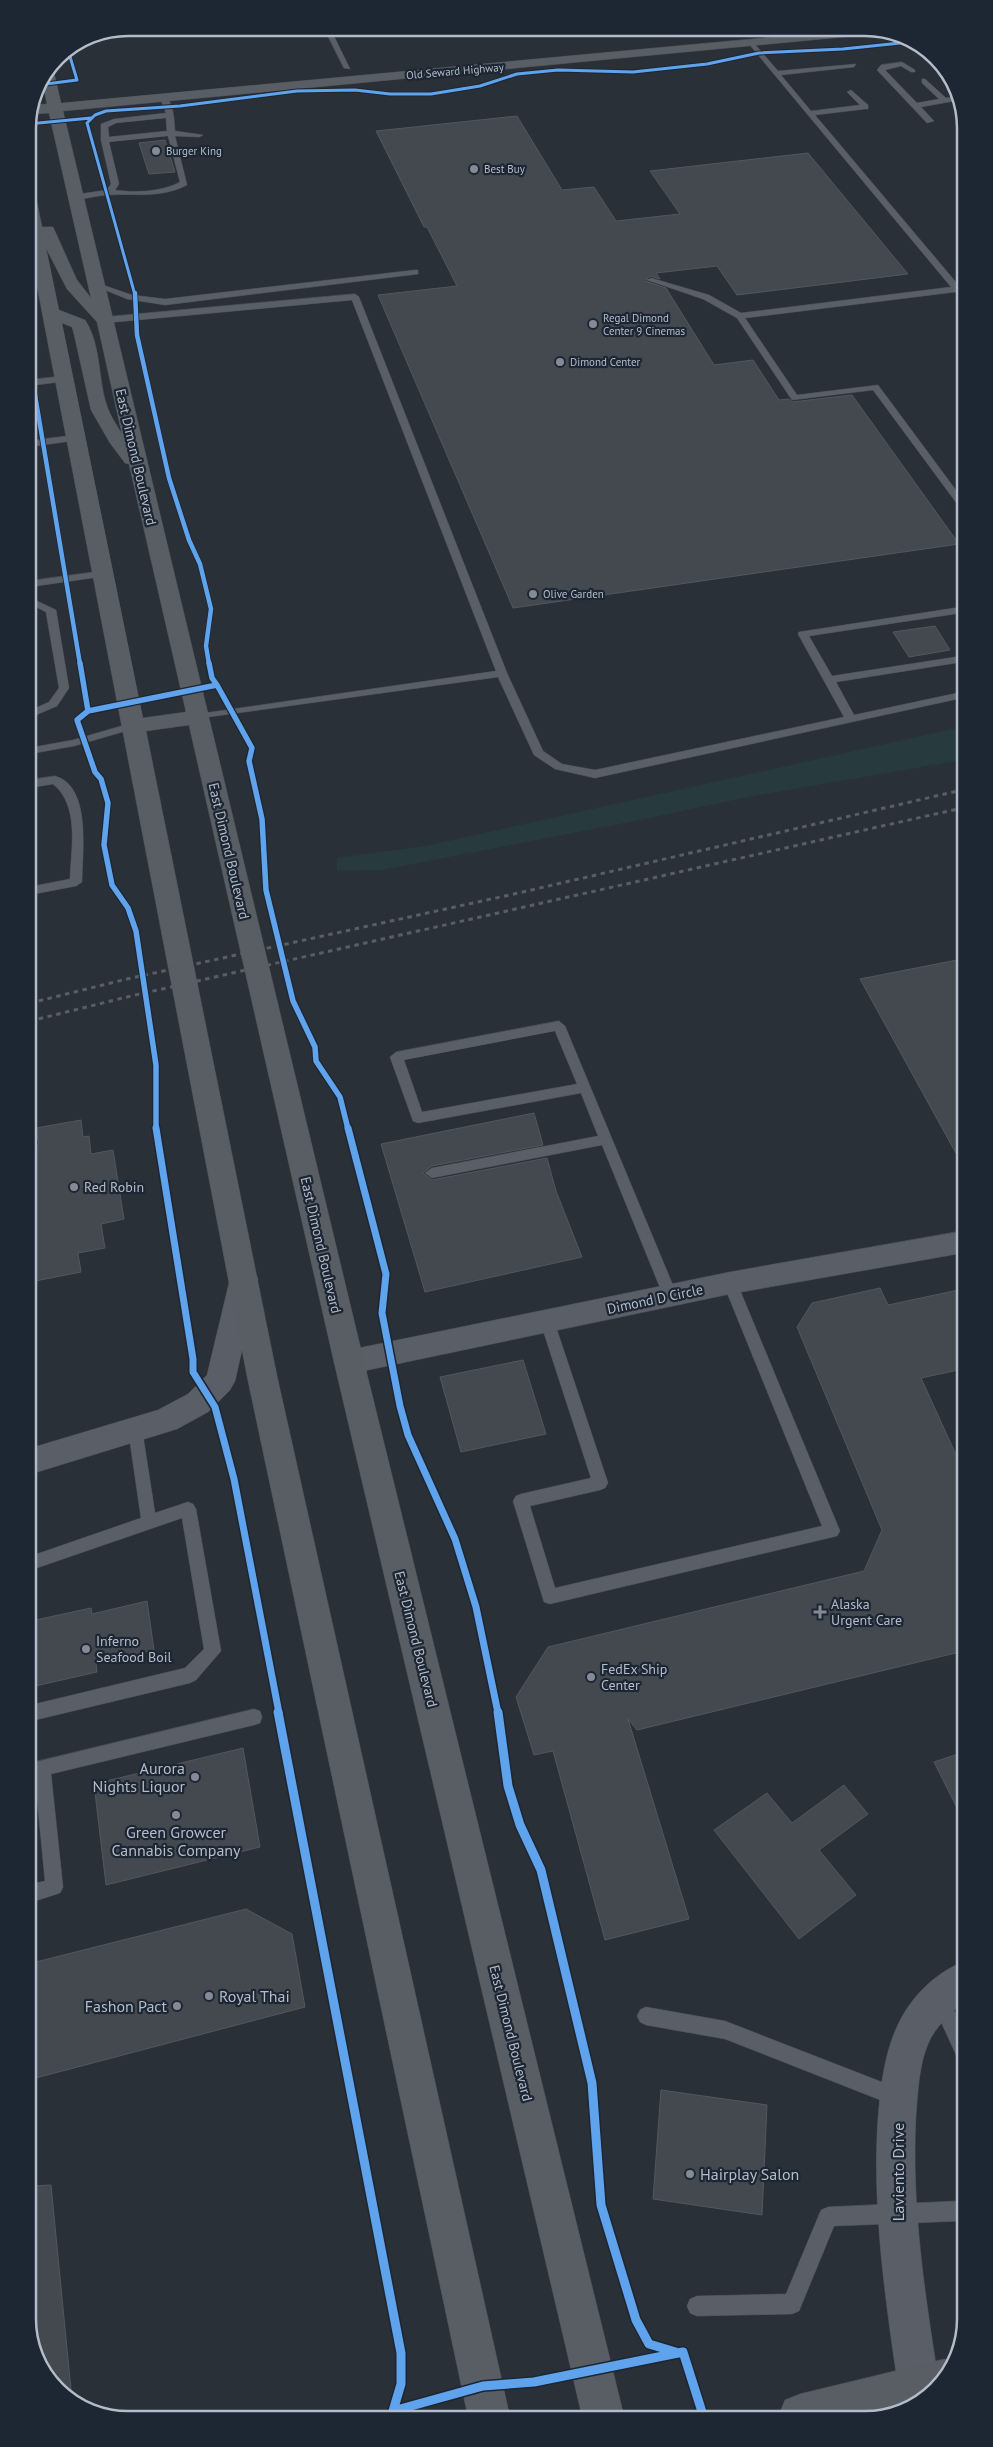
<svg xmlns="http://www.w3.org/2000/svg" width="993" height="2447" viewBox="0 0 993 2447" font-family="'PT Sans',sans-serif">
<rect width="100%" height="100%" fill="#2a3038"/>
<!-- green -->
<path fill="#273a3e" d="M 962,727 L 962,760 L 748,797 L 635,821 L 382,870 L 337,871 L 337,858 L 426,846 Z"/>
<!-- building -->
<path fill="#444950" stroke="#52575f" d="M 517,116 L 562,190 L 594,187 L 616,221 L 680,214 L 650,171 L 808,153 L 908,274 L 737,295 L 717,266 L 656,273 L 660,279 L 650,276 L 645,281 L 666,288 L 714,365 L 753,360 L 779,400 L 789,399 L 792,402 L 852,395 L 959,544 L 513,608 L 378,295 L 457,286 L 427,227 L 424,227 L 376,131 Z
M 165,140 L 175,172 L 149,174 L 139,143 Z
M 935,626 L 950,650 L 909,657 L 893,632 Z
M 962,959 L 963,1166 L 860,979 Z
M 534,1113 L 543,1145 L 432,1166 L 423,1173 L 432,1180 L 547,1158 L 556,1191 L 582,1257 L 425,1292 L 381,1144 Z
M 81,1120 L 83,1137 L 89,1136 L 91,1154 L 113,1150 L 124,1219 L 101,1224 L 105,1248 L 78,1253 L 81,1272 L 30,1282 L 30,1147 L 39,1145 L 36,1128 Z
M 880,1288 L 888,1305 L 963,1289 L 963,1369 L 921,1378 L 963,1470 L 964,1651 L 637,1730 L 628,1719 L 689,1919 L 605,1940 L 553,1751 L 534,1755 L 516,1697 L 548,1647 L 864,1571 L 882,1530 L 797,1327 L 812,1303 Z
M 523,1360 L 546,1434 L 461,1452 L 440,1377 Z
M 147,1601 L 154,1650 L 96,1663 L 97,1672 L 31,1687 L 31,1621 L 91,1608 L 92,1614 Z
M 243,1748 L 260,1847 L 106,1885 L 94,1784 Z
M 964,1752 L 964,1822 L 934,1762 Z
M 844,1785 L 868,1814 L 819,1850 L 856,1895 L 799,1939 L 714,1830 L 767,1793 L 792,1823 Z
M 246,1909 L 292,1934 L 305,2007 L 32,2079 L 32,1963 Z
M 661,2090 L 767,2105 L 762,2215 L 653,2199 Z
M 51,2185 L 72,2400 L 67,2398 L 33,2351 L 32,2186 Z"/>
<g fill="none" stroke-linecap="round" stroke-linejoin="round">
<!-- lane casing -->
<g stroke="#484c53" stroke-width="1">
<path id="lane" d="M 324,28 L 330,28 L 350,69 L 344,68 Z
M 749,42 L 753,42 L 778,71 L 856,64 L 854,67 L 781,75 L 811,111 L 860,105 L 847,92 L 851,90 L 868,105 L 868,109 L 865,109 L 815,115 L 960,287 L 961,296 L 955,292 L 745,318 L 797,395 L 878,385 L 961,497 L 961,506 L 958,505 L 873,390 L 792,400 L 737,318 L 703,299 L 647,280 L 651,278 L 709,295 L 741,313 L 951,287 L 749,44 Z
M 902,62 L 915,70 L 915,72 L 911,72 L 901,66 L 885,70 L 917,103 L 939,99 L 922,83 L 922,79 L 925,79 L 946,98 L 960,96 L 960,100 L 921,107 L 934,121 L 927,123 L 877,70 L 881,65 Z
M 164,96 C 174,101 174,120 175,131 L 203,135 L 199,137 L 175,136 L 187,185 C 159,199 137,193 109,195 C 97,195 85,200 73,199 L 73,195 L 107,190 L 111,184 L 101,140 L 101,124 L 114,119 L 166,113 L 160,98 ZM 166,118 L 167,131 L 109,137 L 108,127 L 116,123 ZM 168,136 L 180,182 C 161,192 136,193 115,190 L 119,184 L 109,142 Z
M 415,270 L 418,270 L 418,274 L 165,305 L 127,299 L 93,285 L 97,283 L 132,295 L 165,299 Z
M 355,294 L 359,297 L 507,673 L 543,751 L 562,764 L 595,770 L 844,717 L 798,634 L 799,632 L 961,607 L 961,613 L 809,636 L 832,676 L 962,656 L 962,662 L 836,682 L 854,715 L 962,692 L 962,698 L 595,778 L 555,769 L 534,755 L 498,677 L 194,719 L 193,717 L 198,714 L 496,671 L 352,300 L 105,323 L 101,320 L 105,317 Z
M 64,376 L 67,377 L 67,381 L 28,386 L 28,380 Z
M 76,435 L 79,436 L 79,440 L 28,447 L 28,441 Z
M 102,571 L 106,572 L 106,576 L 29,587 L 29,581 Z
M 37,601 L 56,610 L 69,688 L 57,706 L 29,718 L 29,711 L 49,702 L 59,688 L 46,612 L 36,607 L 29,608 L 29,602 Z
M 132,723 L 137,726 L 136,728 L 74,746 L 29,754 L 29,748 L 73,740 Z
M 55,776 C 92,786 82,853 82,882 L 76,886 L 29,895 L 29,887 L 70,879 C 71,848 80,806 53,784 L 29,788 L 29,780 Z
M 559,1021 L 565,1026 L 677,1295 L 675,1299 L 665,1299 L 663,1295 L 602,1145 L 432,1178 L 425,1173 L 432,1168 L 598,1136 L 581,1093 L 418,1123 L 413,1121 L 390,1057 L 396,1052 ZM 555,1031 L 577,1084 L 422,1112 L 404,1060 Z
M 730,1277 L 735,1279 L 737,1283 L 840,1531 L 837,1536 L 550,1604 L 544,1602 L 513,1501 L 516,1496 L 521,1494 L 591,1478 L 540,1321 L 542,1317 L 547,1315 L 552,1317 L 554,1321 L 608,1483 L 605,1488 L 600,1490 L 530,1506 L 555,1588 L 822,1526 L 723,1283 L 725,1279 Z
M 135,1423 L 140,1424 L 142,1429 L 155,1513 L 188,1502 L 193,1504 L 196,1509 L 221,1651 L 196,1680 L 190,1683 L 31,1721 L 31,1705 L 185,1668 L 204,1649 L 182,1518 L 31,1570 L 31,1556 L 141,1518 L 128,1429 L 130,1424 Z
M 254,1709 L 260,1711 L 262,1717 L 260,1723 L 254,1725 L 51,1774 L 63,1887 L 60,1893 L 32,1902 L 32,1884 L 45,1881 L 35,1778 L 31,1779 L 31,1763 Z
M 940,1991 L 946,1994 L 965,2031 L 965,2061 L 958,2059 L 931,2000 L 934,1994 Z
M 646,2007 L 725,2021 L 905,2091 L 907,2098 L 905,2105 L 898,2107 L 725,2039 L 646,2025 L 640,2022 L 637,2016 L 640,2010 Z
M 961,2201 L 965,2203 L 965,2219 L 961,2221 L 834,2226 L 799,2311 L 792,2314 L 697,2316 L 690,2313 L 687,2306 L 690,2299 L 697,2296 L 786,2294 L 821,2210 L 828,2207 Z"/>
</g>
<!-- street casing -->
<g stroke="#484c53" stroke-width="1">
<path id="street" d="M 963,1231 L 963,1253 L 730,1294 L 349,1374 L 339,1371 L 334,1362 L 339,1353 L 349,1350 L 730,1272 Z
M 244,1268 L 254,1271 L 258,1279 L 235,1381 L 230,1390 L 208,1412 L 177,1429 L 31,1474 L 31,1448 L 158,1410 L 188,1394 L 207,1375 L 230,1279 L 234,1271 Z
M 965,1961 L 965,2001 C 951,2013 935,2027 928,2044 C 919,2065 918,2092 916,2115 C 911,2206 925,2295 939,2384 L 912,2404 L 905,2400 L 898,2386 C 885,2297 872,2208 878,2118 C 881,2083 885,2046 903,2015 C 917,1991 939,1971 965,1961 Z"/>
</g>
<!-- secondary casing -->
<g stroke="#484c53" stroke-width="1">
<path id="secondary" d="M 871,28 L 885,33 L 63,111 L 364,1362 L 624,2416 L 582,2416 L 334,1362 L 189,725 L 146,731 L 277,1376 L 510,2417 L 468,2417 L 247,1376 L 42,312 L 28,238 L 28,193 L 36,198 L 42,227 L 53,227 L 77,280 L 91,298 L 49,113 L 30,114 L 32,105 L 47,104 L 42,80 L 49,69 L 54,73 L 61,103 ZM 46,248 L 67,289 L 97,322 L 122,434 C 116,424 109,414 106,403 C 98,377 101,344 85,320 L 59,310 ZM 62,323 L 72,327 L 74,334 L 91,410 L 110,443 L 125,463 L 129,464 L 186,712 L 143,718 Z
M 945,2359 L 951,2361 L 945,2380 L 903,2410 L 886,2414 L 779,2415 L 785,2400 L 800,2394 Z"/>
</g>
<!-- lane -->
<use href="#lane" fill="#5a5e66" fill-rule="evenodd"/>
<!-- street -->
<use href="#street" fill="#5a5e66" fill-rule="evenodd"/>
<!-- secondary -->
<use href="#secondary" fill="#595d64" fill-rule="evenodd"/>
<!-- rail -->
<path stroke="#595d64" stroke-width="3" stroke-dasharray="4.5 4.5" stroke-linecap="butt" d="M 30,1003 L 127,979 L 514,894 L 962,790
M 30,1021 L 131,996 L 962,808"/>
<!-- cycleway-far4 casing -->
<g stroke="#1d2633" stroke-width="5">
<path id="cycleway-far4" d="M 38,85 L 77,80 L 68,50
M 28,124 L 91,118
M 135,295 L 87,123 L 95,115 L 106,111 L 180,106 L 297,91 L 355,90 L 390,94 L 431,94 L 480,86 L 517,74 L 558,70 L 633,72 L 707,64 L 759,53 L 843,49 L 910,42"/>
</g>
<!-- cycleway-far3 casing -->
<g stroke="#1d2633" stroke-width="6">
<path id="cycleway-far3" d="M 135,293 L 137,335 L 169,478 L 189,540 L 200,564 L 211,609 L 206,646 L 209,664
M 28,353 L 80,664"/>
</g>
<!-- cycleway-far2 casing -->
<g stroke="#1d2633" stroke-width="8">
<path id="cycleway-far2" d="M 80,663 L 88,711 L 77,720 L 95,772 L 101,779 L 108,803 L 104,845 L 112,885 L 128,908 L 136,931 L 156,1065 L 156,1129
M 217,685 L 252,748 L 249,761 L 262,819 L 266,890 L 293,1001 L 315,1047 L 316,1061 L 340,1097 L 348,1129
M 88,711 L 217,685 L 212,678 L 209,663"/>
</g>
<!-- cycleway-far1 casing -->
<g stroke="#1d2633" stroke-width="10">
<path id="cycleway-far1" d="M 156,1128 L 193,1359 L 193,1372 L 215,1407 L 234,1479 L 279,1713
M 348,1128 L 386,1274 L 382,1313 L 400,1406 L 408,1435 L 455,1539 L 476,1607 L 498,1713"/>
</g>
<!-- cycleway casing -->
<g stroke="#1d2633" stroke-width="12">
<path id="cycleway" d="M 278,1712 L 401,2353 L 401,2384 L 393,2411
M 498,1712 L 508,1786 L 520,1825 L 541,1870 L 592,2083 L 601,2205 L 636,2320 L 649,2344 L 679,2353
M 394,2417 L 393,2411 L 483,2386 L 534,2382 L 683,2352 L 703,2415"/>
</g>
<!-- cycleway-far4 -->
<use href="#cycleway-far4" stroke="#60a3ed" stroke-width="3"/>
<!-- cycleway-far3 -->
<use href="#cycleway-far3" stroke="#60a3ed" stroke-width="4.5"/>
<!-- cycleway-far2 -->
<use href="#cycleway-far2" stroke="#60a3ed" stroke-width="5.5"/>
<!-- cycleway-far1 -->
<use href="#cycleway-far1" stroke="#60a3ed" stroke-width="7"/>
<!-- cycleway -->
<use href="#cycleway" stroke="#60a3ed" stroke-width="9"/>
</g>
<!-- markers -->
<g fill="#848b96" stroke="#1d2633" stroke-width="2">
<circle cx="156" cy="151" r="5"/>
<circle cx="474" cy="169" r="5"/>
<circle cx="593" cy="324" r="5"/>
<circle cx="560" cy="362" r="5"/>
<circle cx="533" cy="594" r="5"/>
<circle cx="74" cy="1187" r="5"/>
<path d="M817.5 1604.5h5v5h5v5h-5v5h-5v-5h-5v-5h5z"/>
<circle cx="86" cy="1649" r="5"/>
<circle cx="591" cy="1677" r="5"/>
<circle cx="195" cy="1777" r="5"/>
<circle cx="176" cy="1815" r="5"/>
<circle cx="209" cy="1996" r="5"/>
<circle cx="177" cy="2006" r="5"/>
<circle cx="690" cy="2174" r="5"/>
</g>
<g text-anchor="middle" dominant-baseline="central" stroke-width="4.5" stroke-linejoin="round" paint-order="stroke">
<!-- far-street labels -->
<g font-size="11" fill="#b4bcc9" stroke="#1d2633">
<text transform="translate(455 71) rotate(-5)">Old Seward Highway</text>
</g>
<!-- far-poi labels -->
<g font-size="11" fill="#b4bcc9" stroke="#1d2633" text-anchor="start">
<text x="166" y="151">Burger King</text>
<text x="484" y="169">Best Buy</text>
<text x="603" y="318">Regal Dimond<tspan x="603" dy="13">Center 9 Cinemas</tspan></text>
<text x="570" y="362">Dimond Center</text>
<text x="543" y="594">Olive Garden</text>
</g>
<!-- street labels -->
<g font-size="14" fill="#b4bcc9" stroke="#1d2633">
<text transform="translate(136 457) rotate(77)">East Dimond Boulevard</text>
<text transform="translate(229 851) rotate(77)">East Dimond Boulevard</text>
<text transform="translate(321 1245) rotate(77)">East Dimond Boulevard</text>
<text transform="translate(655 1299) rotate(-12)">Dimond D Circle</text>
<text transform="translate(416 1639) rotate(76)">East Dimond Boulevard</text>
<text transform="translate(511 2033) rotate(76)">East Dimond Boulevard</text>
</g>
<!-- poi labels -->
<g font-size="14" fill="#b4bcc9" stroke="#1d2633" text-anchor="start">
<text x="84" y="1187">Red Robin</text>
<text x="831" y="1604">Alaska<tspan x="831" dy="16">Urgent Care</tspan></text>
<text x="96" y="1641">Inferno<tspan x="96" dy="16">Seafood Boil</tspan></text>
<text x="601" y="1669">FedEx Ship<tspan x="601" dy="16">Center</tspan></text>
</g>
<!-- near-poi labels -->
<g font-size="16" fill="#b4bcc9" stroke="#1d2633" text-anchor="end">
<text x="185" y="1768">Aurora<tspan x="185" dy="18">Nights Liquor</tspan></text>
<text x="176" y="1832" text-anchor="middle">Green Growcer<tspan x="176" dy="18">Cannabis Company</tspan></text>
<text x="219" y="1996" text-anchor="start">Royal Thai</text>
<text x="167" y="2006">Fashon Pact</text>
<text x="700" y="2174" text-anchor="start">Hairplay Salon</text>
</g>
<!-- near-street labels -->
<g font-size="16" fill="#b4bcc9" stroke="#1d2633">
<text transform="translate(898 2172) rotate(-90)">Laviento Drive</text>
</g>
</g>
<!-- crop -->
<path d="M0 0H993V2447H0ZM128 36H865A92 92 0 0 1 957 128V2319A92 92 0 0 1 865 2411H128A92 92 0 0 1 36 2319V128A92 92 0 0 1 128 36Z" fill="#1d2633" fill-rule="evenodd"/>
<path fill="none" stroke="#b4bcc9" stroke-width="2.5" d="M128 36H865A92 92 0 0 1 957 128V2319A92 92 0 0 1 865 2411H128A92 92 0 0 1 36 2319V128A92 92 0 0 1 128 36Z"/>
</svg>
